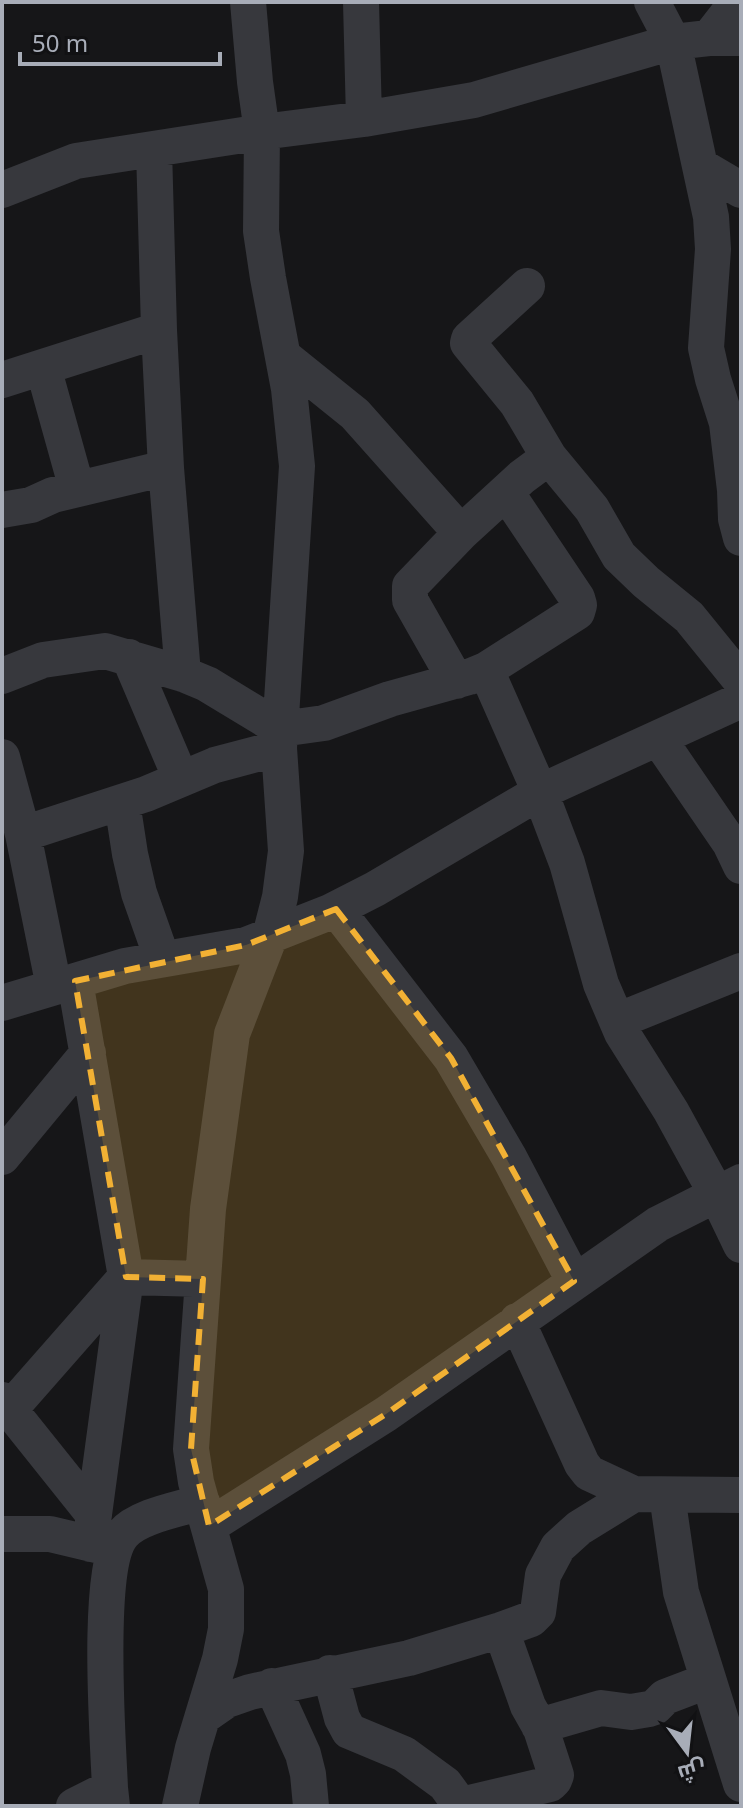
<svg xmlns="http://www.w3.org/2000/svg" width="743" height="1808" viewBox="0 0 743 1808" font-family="'Noto Sans',Cairo,sans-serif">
<rect width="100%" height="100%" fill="#161618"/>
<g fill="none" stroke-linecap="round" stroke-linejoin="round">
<!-- minor -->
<path stroke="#37383d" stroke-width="36" d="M 361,2 L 364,119
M 652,2 L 673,42 L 711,217 L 713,249 L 706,348 L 713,379 L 727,423 L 735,490 L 736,519 L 741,538
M 709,38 L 737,2
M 154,149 L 159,330 L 166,468 L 183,674
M 702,167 L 741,190
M 2,190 L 76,161 L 262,132 L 364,119 L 474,100 L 673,42 L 709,38 L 741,38
M 527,286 L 469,339 L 468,343 L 517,403 L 549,457 L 592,509 L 619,556 L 646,582 L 689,617 L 741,681
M 283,356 L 355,414 L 461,533
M 43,367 L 77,489
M 2,380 L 159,330
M 2,510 L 31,505 L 53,495 L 166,468
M 129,657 L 181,779
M 486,670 L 540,792 L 567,863 L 601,984 L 622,1033 L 671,1111 L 716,1193 L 741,1245
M 2,676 L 43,660 L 105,651 L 183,674 L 207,684 L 281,729 L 324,723 L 390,699 L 469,677 L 486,670 L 577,612 L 579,605 L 577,598 L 506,492
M 456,681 L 410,600 L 410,586 L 461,533 L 522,477 L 549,457
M 658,738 L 730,843 L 741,866
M 2,757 L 23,834 L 54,987
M 122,802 L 130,854 L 139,893 L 162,958
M 23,834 L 146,794 L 215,765 L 279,748
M 336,909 L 451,1058 L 509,1157 L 574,1281
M 75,981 L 126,1277 L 90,1544
M 2,1003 L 125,966 L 246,945 L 330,912 L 375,889 L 540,792 L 741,700
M 617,1021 L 741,971
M 2,1157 L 88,1053
M 517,1321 L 582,1464 L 589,1473 L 634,1494 L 741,1495
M 2,1400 L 94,1515
M 10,1409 L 126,1277 L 203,1279
M 667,1495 L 681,1592 L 741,1784
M 209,1526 L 386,1414 L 658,1224 L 741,1182
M 2,1534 L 50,1534 L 113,1549
M 330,1673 L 342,1718 L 349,1731 L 404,1754 L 445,1784 L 461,1806
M 272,1686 L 303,1754 L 308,1774 L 311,1806
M 204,1716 L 227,1700 L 250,1692 L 409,1658 L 501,1630 L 531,1619 L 538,1612 L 543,1575 L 558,1547 L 579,1528 L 634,1494
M 539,1726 L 601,1708 L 631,1712 L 649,1709 L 655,1707 L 665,1697 L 707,1681
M 461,1805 L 550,1784 L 554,1780 L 556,1775 L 541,1729 L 528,1706 L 501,1630
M 74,1806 L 110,1788
M 112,1806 L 110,1788 C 108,1739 95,1566 123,1534 C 138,1516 180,1509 202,1502
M 180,1806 L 193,1748 L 220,1659 L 226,1629 L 226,1589 L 196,1482 L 191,1449 L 208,1209 L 232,1034 L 270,936 L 280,897 L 286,851 L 279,748 L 297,466 L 289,389 L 268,278 L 261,231 L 262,132 L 255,82 L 248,2"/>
</g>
<!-- marked area -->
<path fill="#f2b134" fill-opacity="0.2" stroke="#f2b134" stroke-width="6" stroke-dasharray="16 10" stroke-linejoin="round" d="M 336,909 L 451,1058 L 574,1281 L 386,1414 L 209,1526 L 191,1449 L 203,1279 L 126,1277 L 75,981 L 246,945 Z"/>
<!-- border -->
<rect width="743" height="1808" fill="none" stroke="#a8adb8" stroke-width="8"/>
<!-- north arrow -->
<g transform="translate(687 1752) rotate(165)" stroke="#111113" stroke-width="6" paint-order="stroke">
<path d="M0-6L14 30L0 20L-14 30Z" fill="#a8adb8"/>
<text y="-12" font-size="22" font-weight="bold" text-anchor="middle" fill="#a8adb8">ش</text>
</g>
<!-- scale -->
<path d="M20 52v12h200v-12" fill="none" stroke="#a8adb8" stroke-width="4"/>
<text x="32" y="52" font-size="24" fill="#a8adb8" stroke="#111113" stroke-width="6" paint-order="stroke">50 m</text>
</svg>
